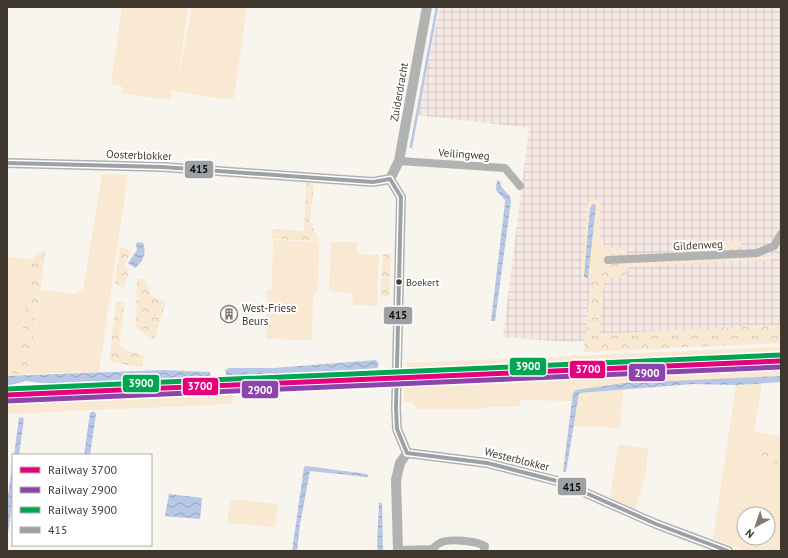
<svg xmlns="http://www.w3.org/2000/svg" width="788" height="558" viewBox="0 0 788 558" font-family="'PT Sans',sans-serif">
<defs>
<pattern id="industrial-grid" width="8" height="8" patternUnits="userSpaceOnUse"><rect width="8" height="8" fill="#f6e8e4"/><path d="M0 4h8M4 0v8" fill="none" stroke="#d4c8c4"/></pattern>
<pattern id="forest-crowns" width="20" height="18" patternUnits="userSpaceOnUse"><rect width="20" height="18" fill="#f9e9d2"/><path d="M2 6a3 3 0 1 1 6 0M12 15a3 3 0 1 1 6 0" fill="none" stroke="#d6c8b5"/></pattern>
<pattern id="water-waves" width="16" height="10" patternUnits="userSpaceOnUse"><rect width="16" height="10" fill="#b8c7e6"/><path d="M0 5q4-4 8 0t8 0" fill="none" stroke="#97a2bb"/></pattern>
</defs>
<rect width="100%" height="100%" fill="#f8f4ee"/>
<!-- industrial -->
<path fill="url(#industrial-grid)" d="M 440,7 L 781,7 L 781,327 L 569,342 L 503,337 L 529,128 L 417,115 Z"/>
<!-- built -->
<path fill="#fcefdf" d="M 781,354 L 781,364 L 404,382 L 407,371 Z"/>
<!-- grass -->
<path fill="#f9e9d2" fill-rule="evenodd" d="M 122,7 L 188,7 L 178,78 L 192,7 L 247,7 L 234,98 L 220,99 L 171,90 L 170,100 L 121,93 L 123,87 L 111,84 Z
M 102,174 L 128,175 L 99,372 L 28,374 L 41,290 L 74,294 L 83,290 Z
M 591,199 L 595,199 L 601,203 L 600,241 L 604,242 L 604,247 L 627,248 L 627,252 L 624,254 L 607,254 L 607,264 L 600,265 L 596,271 L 594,278 L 588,278 L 596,206 L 590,208 L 584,277 L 581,276 L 588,202 Z
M 273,240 L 319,242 L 318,292 L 313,293 L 312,340 L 266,339 L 267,290 L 272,289 Z
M 705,240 L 741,242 L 741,246 L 739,248 L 697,250 L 693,248 L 695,243 Z
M 331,242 L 357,242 L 357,254 L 379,255 L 377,306 L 353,305 L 352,293 L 329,291 Z
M 770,255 L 773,256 L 771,260 L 628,267 L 629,263 L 761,258 Z
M 7,257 L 32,259 L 18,364 L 7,363 Z
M 781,347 L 781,354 L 407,371 L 407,363 Z
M 781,364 L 781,376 L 606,385 L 573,393 L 572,401 L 520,400 L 520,406 L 488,407 L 479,409 L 417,409 L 412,402 L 404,402 L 404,382 Z
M 762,383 L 754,432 L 781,436 L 780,551 L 746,551 L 713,539 L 736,385 ZM 744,514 L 768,514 L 768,538 L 744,538 Z
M 234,387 L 232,404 L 7,414 L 7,397 Z
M 623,390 L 620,428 L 573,426 L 579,393 Z
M 618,445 L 648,448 L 646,474 L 635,509 L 610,498 Z
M 231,499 L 278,504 L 275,527 L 227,523 Z"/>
<!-- forest -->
<path fill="url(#forest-crowns)" d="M 306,183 L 314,184 L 310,222 L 320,241 L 271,239 L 273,229 L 304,231 Z
M 120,247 L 131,250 L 125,264 L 129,271 L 123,289 L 115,283 Z
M 46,249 L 28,374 L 7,376 L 7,363 L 18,363 L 32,259 Z
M 391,253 L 389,296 L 380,297 L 383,255 Z
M 629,263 L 626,277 L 605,278 L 599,334 L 781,325 L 781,343 L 584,352 C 587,328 586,283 601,265 Z
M 145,278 L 151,296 L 166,302 L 154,340 L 136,328 L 137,279 Z
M 125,301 L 119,347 L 144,356 L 142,368 L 109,361 L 116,303 Z
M 781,446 L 781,460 L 779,464 L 754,456 L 755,449 Z"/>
<!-- water -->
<path fill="url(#water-waves)" d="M 497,180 L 500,182 C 501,191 511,193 511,201 L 495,321 L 491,321 L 505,203 L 505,200 L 496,190 Z
M 593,204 L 596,205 L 588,278 L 584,277 L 590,208 Z
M 138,242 L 143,243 C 147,253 143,262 135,268 L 128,263 L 137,250 L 136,244 Z
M 376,360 L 379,364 L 377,368 L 230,379 L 227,378 L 225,370 L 229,368 L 274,368 Z
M 163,370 L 210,372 L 211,378 L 48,384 L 26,381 L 7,386 L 7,376 Z
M 781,376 L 781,382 L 736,385 L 693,384 L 579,393 L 566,472 L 563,472 L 573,393 L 576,390 L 625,383 Z
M 94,411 L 96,414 L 90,455 L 84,455 L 90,413 Z
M 21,417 L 24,419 L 19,455 L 14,455 L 19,418 Z
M 13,459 L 13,498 L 7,541 L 7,504 Z
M 306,466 L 367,474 L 368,476 L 367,477 L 310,471 L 300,524 L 297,551 L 292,551 L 304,467 Z
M 169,494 L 202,498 L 200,519 L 165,516 Z
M 379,503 L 382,503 L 383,551 L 378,551 L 377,546 Z"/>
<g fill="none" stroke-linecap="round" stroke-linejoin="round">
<!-- stream -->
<path stroke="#b8c7e6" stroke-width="2.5" d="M 411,147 L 437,7"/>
<!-- minor -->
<path stroke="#b1b3b3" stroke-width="8" d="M 399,161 L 505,168 L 520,186
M 608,260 L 757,253 L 774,246 L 781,234
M 398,550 L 432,549 C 435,547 437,544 440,543 C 448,538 476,541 485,546 L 484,551"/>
<!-- tertiary -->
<path stroke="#b1b3b3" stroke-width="10" d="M 7,163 L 163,167 L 373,182 L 390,179
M 390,179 L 401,197 L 396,408 L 397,429 L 407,453
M 390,179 L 399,161 L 427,7
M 407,453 L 487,463 L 561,482 L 656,524 L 728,551
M 398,551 L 396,480 L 400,463 L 407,453"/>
<!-- bus-1 casing -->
<g stroke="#fff" stroke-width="7">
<path id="bus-1" d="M 7,163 L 163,167 L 373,182 L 390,179
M 390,179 L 401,197 L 396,408 L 397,429 L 407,453
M 407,453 L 487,463 L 561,482 L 656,524 L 728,551"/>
</g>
<!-- bus-1 -->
<use href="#bus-1" stroke="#9ea1a4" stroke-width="4"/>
<!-- rail-1 casing -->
<g stroke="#fff" stroke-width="8">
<path id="rail-1" d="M 7,395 L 781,361"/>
</g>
<!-- rail-2 casing -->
<g stroke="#fff" stroke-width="8">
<path id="rail-2" d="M 7,401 L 781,367"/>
</g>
<!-- rail-3 casing -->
<g stroke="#fff" stroke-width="8">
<path id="rail-3" d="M 7,389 L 781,355"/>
</g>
<!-- rail-1 -->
<use href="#rail-1" stroke="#e5007d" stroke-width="5"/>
<!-- rail-2 -->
<use href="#rail-2" stroke="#8e44ad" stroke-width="5"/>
<!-- rail-3 -->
<use href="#rail-3" stroke="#00a651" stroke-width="5"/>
</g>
<!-- icons -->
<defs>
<g id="building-ring" transform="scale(0.9)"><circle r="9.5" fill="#fff" stroke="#807971" stroke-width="1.5"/><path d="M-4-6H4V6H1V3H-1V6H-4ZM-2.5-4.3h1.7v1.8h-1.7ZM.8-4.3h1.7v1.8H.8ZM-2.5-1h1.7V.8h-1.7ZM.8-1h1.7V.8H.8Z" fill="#807971"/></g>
</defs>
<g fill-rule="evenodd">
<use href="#building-ring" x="229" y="314"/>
</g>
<!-- markers -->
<circle fill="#3f372d" stroke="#fff" stroke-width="1.5" cx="399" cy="282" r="3.5"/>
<g text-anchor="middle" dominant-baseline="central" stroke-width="4" stroke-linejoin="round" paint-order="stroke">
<!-- bus labels -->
<g font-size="10" fill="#3f372d" stroke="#fff" text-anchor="start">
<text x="406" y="282">Boekert</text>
</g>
<!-- street labels -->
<g font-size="11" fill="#3f372d" stroke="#fff">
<text transform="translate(399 92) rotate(-80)">Zuiderdracht</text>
<text transform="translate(464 154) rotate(4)">Veilingweg</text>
<text transform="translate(139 155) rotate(2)">Oosterblokker</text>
<text transform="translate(698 245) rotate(-3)">Gildenweg</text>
<text transform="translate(517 459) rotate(14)">Westerblokker</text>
</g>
<!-- poi labels -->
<g font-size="11" fill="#3f372d" stroke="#fff" text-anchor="start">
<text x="242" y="308">West-Friese<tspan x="242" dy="13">Beurs</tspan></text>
</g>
</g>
<g stroke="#fff" stroke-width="1.5">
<rect x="184" y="160" width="30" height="19" rx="4" fill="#9ea1a4"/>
<rect x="383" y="306" width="30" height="19" rx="4" fill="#9ea1a4"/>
<rect x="509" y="357" width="38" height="19" rx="4" fill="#00a651"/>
<rect x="569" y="360" width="37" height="19" rx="4" fill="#e5007d"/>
<rect x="628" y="363" width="38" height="19" rx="4" fill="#8e44ad"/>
<rect x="122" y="374" width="38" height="19" rx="4" fill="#00a651"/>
<rect x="182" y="377" width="37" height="19" rx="4" fill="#e5007d"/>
<rect x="241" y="380" width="38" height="19" rx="4" fill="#8e44ad"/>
<rect x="557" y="477" width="30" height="19" rx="4" fill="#9ea1a4"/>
</g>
<g font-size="11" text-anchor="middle" font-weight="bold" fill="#fff">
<text x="528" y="370">3900</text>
<text x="588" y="373">3700</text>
<text x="647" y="377">2900</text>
<text x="141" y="387">3900</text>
<text x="200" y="390">3700</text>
<text x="260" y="394">2900</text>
</g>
<g font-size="11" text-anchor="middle" font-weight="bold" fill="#111">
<text x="199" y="173">415</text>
<text x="398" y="319">415</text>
<text x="572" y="491">415</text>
</g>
<!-- border -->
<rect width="788" height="558" fill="none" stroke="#3f372d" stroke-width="16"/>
<!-- legend -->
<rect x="12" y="454" width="140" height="92" fill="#ffffff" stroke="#b2afab"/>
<rect x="20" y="467" width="20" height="6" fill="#e5007d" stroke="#b2afab"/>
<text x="48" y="474" font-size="12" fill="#3f372d">Railway 3700</text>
<rect x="20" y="487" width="20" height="6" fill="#8e44ad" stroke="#b2afab"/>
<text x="48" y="494" font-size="12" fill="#3f372d">Railway 2900</text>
<rect x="20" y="507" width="20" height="6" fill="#00a651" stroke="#b2afab"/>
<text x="48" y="514" font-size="12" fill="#3f372d">Railway 3900</text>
<rect x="20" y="527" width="20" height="6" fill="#9ea1a4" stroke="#b2afab"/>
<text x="48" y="534" font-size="12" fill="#3f372d">415</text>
<!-- north arrow -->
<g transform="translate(756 526) rotate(220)"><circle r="19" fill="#ffffff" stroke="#b2afab"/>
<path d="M0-3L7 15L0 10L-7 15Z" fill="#807971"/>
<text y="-6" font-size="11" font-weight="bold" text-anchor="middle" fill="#3f372d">N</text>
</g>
</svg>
